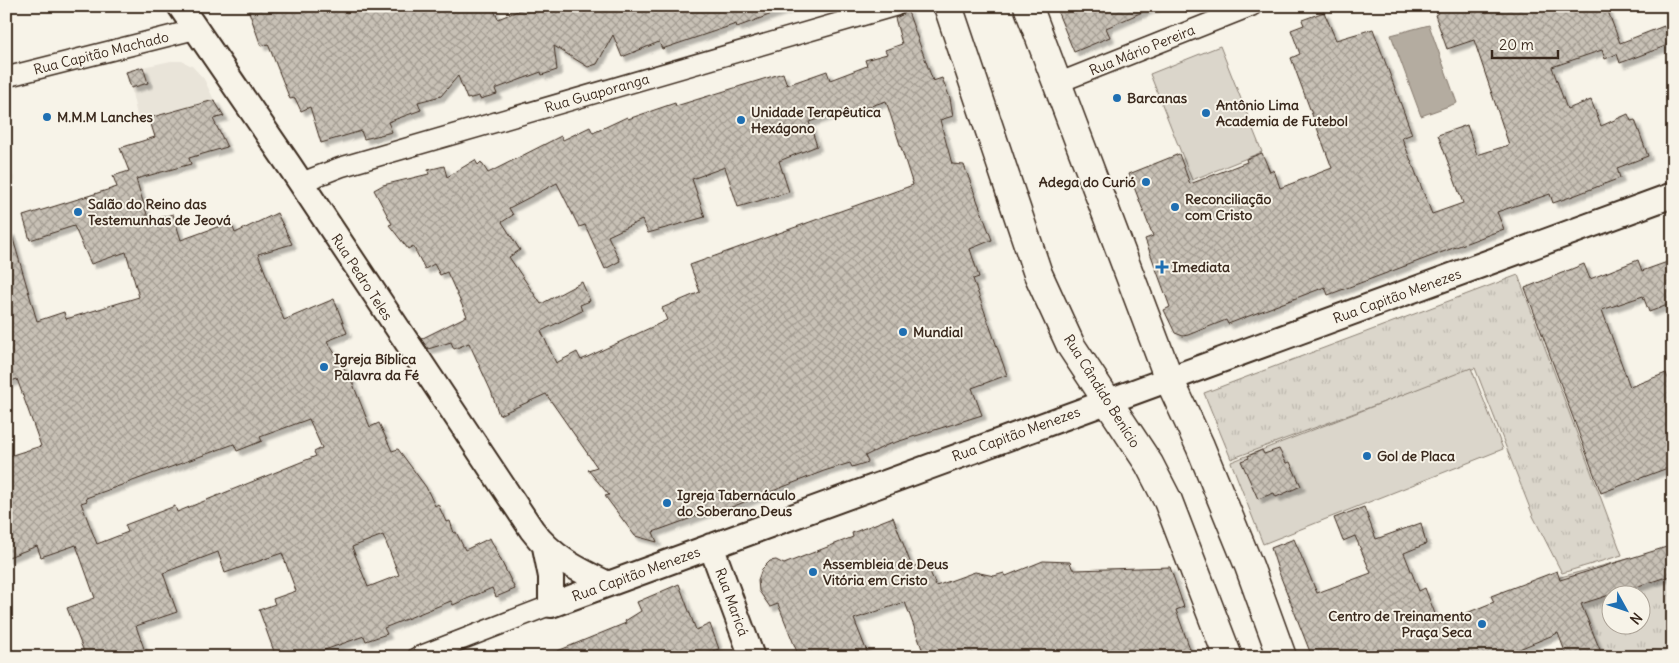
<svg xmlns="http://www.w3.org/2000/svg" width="1679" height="663" viewBox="0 0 1679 663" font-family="Delius,sans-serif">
<defs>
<pattern id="grass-tufts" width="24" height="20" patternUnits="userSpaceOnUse" patternTransform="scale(1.25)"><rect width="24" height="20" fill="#dbd6cb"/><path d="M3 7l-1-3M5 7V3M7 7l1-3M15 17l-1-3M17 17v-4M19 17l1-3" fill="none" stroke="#bdb8ae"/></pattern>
<pattern id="building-cross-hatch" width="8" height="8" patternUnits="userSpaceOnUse" patternTransform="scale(1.25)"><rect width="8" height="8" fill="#c8c1b6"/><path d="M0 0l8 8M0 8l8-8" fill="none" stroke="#a49d93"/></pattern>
<filter id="shadow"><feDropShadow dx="4.5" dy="4.5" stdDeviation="1" flood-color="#0004"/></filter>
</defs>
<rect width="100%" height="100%" fill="#f7f3e8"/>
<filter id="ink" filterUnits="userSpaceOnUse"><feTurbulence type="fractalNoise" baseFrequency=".02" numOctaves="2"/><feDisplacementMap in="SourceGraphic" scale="10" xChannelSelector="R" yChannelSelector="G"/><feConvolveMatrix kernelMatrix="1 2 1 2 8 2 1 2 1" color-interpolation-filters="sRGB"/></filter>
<g filter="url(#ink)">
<!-- built -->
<path fill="#e9e4d9" d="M 171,61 L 182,61 L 192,66 L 204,79 L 214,100 L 138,120 L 131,88 L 148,83 L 143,67 Z
M 6,152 L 15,181 L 6,183 Z"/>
<!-- grass -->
<path fill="url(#grass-tufts)" stroke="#8b8074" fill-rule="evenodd" d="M 1518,275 L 1622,555 L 1562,573 L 1533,516 L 1475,368 L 1231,459 L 1204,393 Z
M 1673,547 L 1673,657 L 1588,657 L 1557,578 ZM 1612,596 L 1642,596 L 1642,626 L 1612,626 Z"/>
<!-- garden -->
<path fill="#dbd6cb" stroke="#8b8074" d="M 1220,46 L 1262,152 L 1192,180 L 1150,74 Z
M 1471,368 L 1503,449 L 1263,544 L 1231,462 Z"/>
<!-- water -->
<path fill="#b4aca0" stroke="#84786c" d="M 1429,25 L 1457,103 L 1421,116 L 1391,35 Z"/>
<!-- building -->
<path fill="url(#building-cross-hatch)" stroke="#3b2a1e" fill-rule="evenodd" filter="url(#shadow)" d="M 247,6 L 492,6 L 498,19 L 530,6 L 788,6 L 788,8 L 737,27 L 736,24 L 662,49 L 659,42 L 622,57 L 613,35 L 597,64 L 588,67 L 554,46 L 557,70 L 542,75 L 541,72 L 495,89 L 497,94 L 480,99 L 479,96 L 467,99 L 458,76 L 441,96 L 418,102 L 421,110 L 388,122 L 392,132 L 364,139 L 361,131 L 321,143 L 310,107 L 301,111 L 295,98 L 290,99 L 268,44 L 261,46 Z
M 1074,6 L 1156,6 L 1106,28 L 1110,37 L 1074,52 L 1058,13 Z
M 1435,6 L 1606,6 L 1620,43 L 1664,26 L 1671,44 L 1620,63 L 1617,54 L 1605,59 L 1602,50 L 1552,67 L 1567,109 L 1591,100 L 1601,126 L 1628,114 L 1631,121 L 1635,120 L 1648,156 L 1617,168 L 1620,178 L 1573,196 L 1553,203 L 1550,194 L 1497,212 L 1504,229 L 1328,295 L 1325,287 L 1228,324 L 1226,320 L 1188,335 L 1183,336 L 1175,333 L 1164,310 L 1170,307 L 1145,239 L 1153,236 L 1129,174 L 1179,154 L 1190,184 L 1247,162 L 1246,159 L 1262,153 L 1270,172 L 1274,170 L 1280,188 L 1332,168 L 1291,58 L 1300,54 L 1291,30 L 1304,25 L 1302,20 L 1324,12 L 1336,40 L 1373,29 L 1412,134 L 1402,138 L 1432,214 L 1463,203 L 1438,135 L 1467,125 L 1477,155 L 1509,145 L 1474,40 L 1447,49 L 1435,15 L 1438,13 Z
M 907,9 L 933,81 L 942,78 L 950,98 L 953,116 L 940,120 L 952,164 L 964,165 L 992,240 L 970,249 L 979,277 L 973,279 L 1007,375 L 972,388 L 982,415 L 887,445 L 865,456 L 868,462 L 852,467 L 850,463 L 824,471 L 724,510 L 722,507 L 653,532 L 657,542 L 635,536 L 605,496 L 609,495 L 588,470 L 597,467 L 546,394 L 499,415 L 491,391 L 469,343 L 454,349 L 451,342 L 428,349 L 421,339 L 467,316 L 447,272 L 440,275 L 434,264 L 425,269 L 413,246 L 408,249 L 389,225 L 392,224 L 374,190 L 383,185 L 429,174 L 428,170 L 444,166 L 447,177 L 475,160 L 478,165 L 481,162 L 488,173 L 561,136 L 563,140 L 590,127 L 593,133 L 627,117 L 628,119 L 675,103 L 676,106 L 783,73 L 787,85 L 827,71 L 830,80 L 867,66 L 865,60 L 887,54 L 885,50 L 902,44 L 895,18 L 904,14 ZM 886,101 L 913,185 L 690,265 L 700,292 L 662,308 L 667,320 L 581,360 L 577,352 L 556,363 L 541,331 L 582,311 L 580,305 L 590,301 L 582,282 L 541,304 L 509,257 L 520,250 L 502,222 L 513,215 L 509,208 L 557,183 L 579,227 L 585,225 L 605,269 L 620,261 L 608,236 L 642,220 L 648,233 L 705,217 L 692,179 L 725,167 L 738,207 L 789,192 L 779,161 L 817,146 L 809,122 L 846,109 L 847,114 Z
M 143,67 L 148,83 L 131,88 L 126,72 Z
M 214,100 L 224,116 L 213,119 L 227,147 L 189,158 L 191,164 L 136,179 L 149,221 L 173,214 L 181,240 L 231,222 L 235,233 L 277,213 L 292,244 L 258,254 L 284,320 L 334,299 L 347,333 L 327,341 L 351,379 L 370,427 L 379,423 L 392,451 L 398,449 L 426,487 L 435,506 L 438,504 L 446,522 L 450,521 L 454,533 L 456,532 L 465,550 L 490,538 L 515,589 L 496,597 L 492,588 L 453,605 L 451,601 L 384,628 L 387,634 L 366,641 L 364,636 L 305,657 L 276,657 L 259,610 L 275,604 L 273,599 L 296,591 L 282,553 L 225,573 L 218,552 L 163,573 L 177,612 L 136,626 L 147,657 L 86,657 L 67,608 L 95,598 L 76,545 L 41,557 L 37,546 L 6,558 L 6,457 L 41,446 L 17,379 L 6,383 L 6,232 L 11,232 L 37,321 L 64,312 L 66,319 L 139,297 L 126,252 L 91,264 L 74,226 L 30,240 L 23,216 L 117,187 L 113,176 L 129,171 L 120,148 L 155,137 L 149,118 ZM 309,419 L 322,448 L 314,452 L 316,456 L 177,512 L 175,506 L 125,525 L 128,532 L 97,544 L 81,503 L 87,501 L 86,498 L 234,444 L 237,451 L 262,441 L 260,437 ZM 383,535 L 399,575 L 368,587 L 352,547 Z
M 1638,260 L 1642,271 L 1673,260 L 1673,303 L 1649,312 L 1643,296 L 1602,310 L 1630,387 L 1666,373 L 1673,391 L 1673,466 L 1601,493 L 1525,288 L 1584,264 L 1590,279 Z
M 1279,449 L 1286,463 L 1290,462 L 1301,486 L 1276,497 L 1274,493 L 1258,499 L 1241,461 L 1249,458 L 1248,456 L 1262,450 L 1264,454 Z
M 1364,507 L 1376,539 L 1421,523 L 1426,544 L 1404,553 L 1419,591 L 1425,588 L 1439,624 L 1494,602 L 1491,596 L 1557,571 L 1560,580 L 1673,545 L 1673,575 L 1581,604 L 1603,657 L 1567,657 L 1558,633 L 1500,657 L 1312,657 L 1278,570 L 1271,548 L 1294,539 L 1317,593 L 1371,573 L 1355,536 L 1343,541 L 1334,518 Z
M 893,517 L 912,567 L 926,562 L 936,586 L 975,572 L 994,576 L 1004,573 L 1006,576 L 1043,561 L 1070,562 L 1072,568 L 1075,570 L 1170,567 L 1184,607 L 1176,610 L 1193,657 L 925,657 L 905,602 L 854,619 L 869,657 L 799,657 L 778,604 L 770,607 L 759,591 L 758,580 L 762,569 L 770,561 L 776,560 L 784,564 L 853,537 L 852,533 Z
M 679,584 L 696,630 L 710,624 L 719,649 L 695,657 L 543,657 L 626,623 L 625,621 L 641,611 L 637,602 Z"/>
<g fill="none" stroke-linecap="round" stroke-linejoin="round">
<!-- minor casing -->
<g stroke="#3b2a1e" stroke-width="22">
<path id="minor" d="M 6,77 L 197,29
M 1058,83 L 1252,6
M 300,183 L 341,167 L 896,6
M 417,657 L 551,605"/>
</g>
<!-- tertiary casing -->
<g stroke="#3b2a1e" stroke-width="28">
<path id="tertiary" d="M 180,6 L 289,165 L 532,530 C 552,557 578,570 608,584
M 711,546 L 752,657
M 545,547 L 551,577 L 551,605 L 1673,195"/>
</g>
<!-- primary casing -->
<g stroke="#3b2a1e" stroke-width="31">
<path id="primary" d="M 948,6 L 1038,274 L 1071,346 L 1149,464 L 1168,501 L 1228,657
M 1028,6 L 1169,379 L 1200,446 L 1249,566 L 1282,657"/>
</g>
<!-- minor -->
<use href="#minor" stroke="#f7f3e8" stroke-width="19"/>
<!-- tertiary -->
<use href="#tertiary" stroke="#f7f3e8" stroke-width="24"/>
<!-- primary -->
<use href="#primary" stroke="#f7f3e8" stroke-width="28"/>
</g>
</g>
<!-- markers -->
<g fill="#1f6fb2" stroke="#f7f3e8" stroke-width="2">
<circle cx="1117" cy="98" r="5"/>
<circle cx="1206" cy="113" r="5"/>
<circle cx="47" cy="117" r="5"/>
<circle cx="741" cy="120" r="5"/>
<circle cx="1146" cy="182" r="5"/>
<circle cx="1175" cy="207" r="5"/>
<circle cx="78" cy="212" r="5"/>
<path d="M1159.5 259.5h5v5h5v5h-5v5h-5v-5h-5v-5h5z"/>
<circle cx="903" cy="332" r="5"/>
<circle cx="324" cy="367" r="5"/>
<circle cx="1367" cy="456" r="5"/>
<circle cx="667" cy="503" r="5"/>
<circle cx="813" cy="572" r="5"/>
<circle cx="1482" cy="624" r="5"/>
</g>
<g text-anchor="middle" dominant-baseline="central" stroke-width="4" stroke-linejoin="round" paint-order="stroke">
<!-- street labels -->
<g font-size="14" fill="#3b2a1e" stroke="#f7f3e8">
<text transform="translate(1142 50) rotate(-22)">Rua Mário Pereira</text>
<text transform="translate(101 53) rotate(-14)">Rua Capitão Machado</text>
<text transform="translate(597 93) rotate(-16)">Rua Guaporanga</text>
<text transform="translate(362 277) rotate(57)">Rua Pedro Teles</text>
<text transform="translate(1397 296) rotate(-20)">Rua Capitão Menezes</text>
<text transform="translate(1102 391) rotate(58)">Rua Cândido Benício</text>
<text transform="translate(1016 434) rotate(-20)">Rua Capitão Menezes</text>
<text transform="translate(636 574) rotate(-20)">Rua Capitão Menezes</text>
<text transform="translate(732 602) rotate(70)">Rua Maricá</text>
</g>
<!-- poi labels -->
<g font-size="14" font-weight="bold" fill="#3b2a1e" stroke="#f7f3e8" text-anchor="start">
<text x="1127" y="98">Barcanas</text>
<text x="1216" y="105">Antônio Lima<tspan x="1216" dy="16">Academia de Futebol</tspan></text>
<text x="751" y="112">Unidade Terapêutica<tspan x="751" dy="16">Hexágono</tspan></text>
<text x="57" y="117">M.M.M Lanches</text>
<text x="1136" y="182" text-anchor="end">Adega do Curió</text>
<text x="1185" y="199">Reconciliação<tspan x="1185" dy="16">com Cristo</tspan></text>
<text x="88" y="204">Salão do Reino das<tspan x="88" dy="16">Testemunhas de Jeová</tspan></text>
<text x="1172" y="267">Imediata</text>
<text x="913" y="332">Mundial</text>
<text x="334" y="359">Igreja Bíblica<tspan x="334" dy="16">Palavra da Fé</tspan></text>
<text x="1377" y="456">Gol de Placa</text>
<text x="677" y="495">Igreja Tabernáculo<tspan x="677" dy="16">do Soberano Deus</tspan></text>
<text x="823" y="564">Assembleia de Deus<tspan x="823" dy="16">Vitória em Cristo</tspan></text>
<text x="1472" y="616" text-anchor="end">Centro de Treinamento<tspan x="1472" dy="16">Praça Seca</tspan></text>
</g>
</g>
<!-- margin -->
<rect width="1679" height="663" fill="none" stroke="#f7f3e8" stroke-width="25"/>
<rect x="12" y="12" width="1654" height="638" fill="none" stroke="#3b2a1e" stroke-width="2" filter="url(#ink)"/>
<!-- north arrow -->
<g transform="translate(1626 610) rotate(130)"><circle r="24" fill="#f7f3e8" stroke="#aca397"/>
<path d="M0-4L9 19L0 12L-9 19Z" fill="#1f6fb2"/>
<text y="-8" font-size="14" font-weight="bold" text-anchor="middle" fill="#3b2a1e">N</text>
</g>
<!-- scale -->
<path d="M1492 50v8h66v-8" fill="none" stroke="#3b2a1e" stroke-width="2.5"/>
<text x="1499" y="50" font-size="15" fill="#3b2a1e" stroke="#f7f3e8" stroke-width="4" paint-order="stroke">20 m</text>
</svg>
